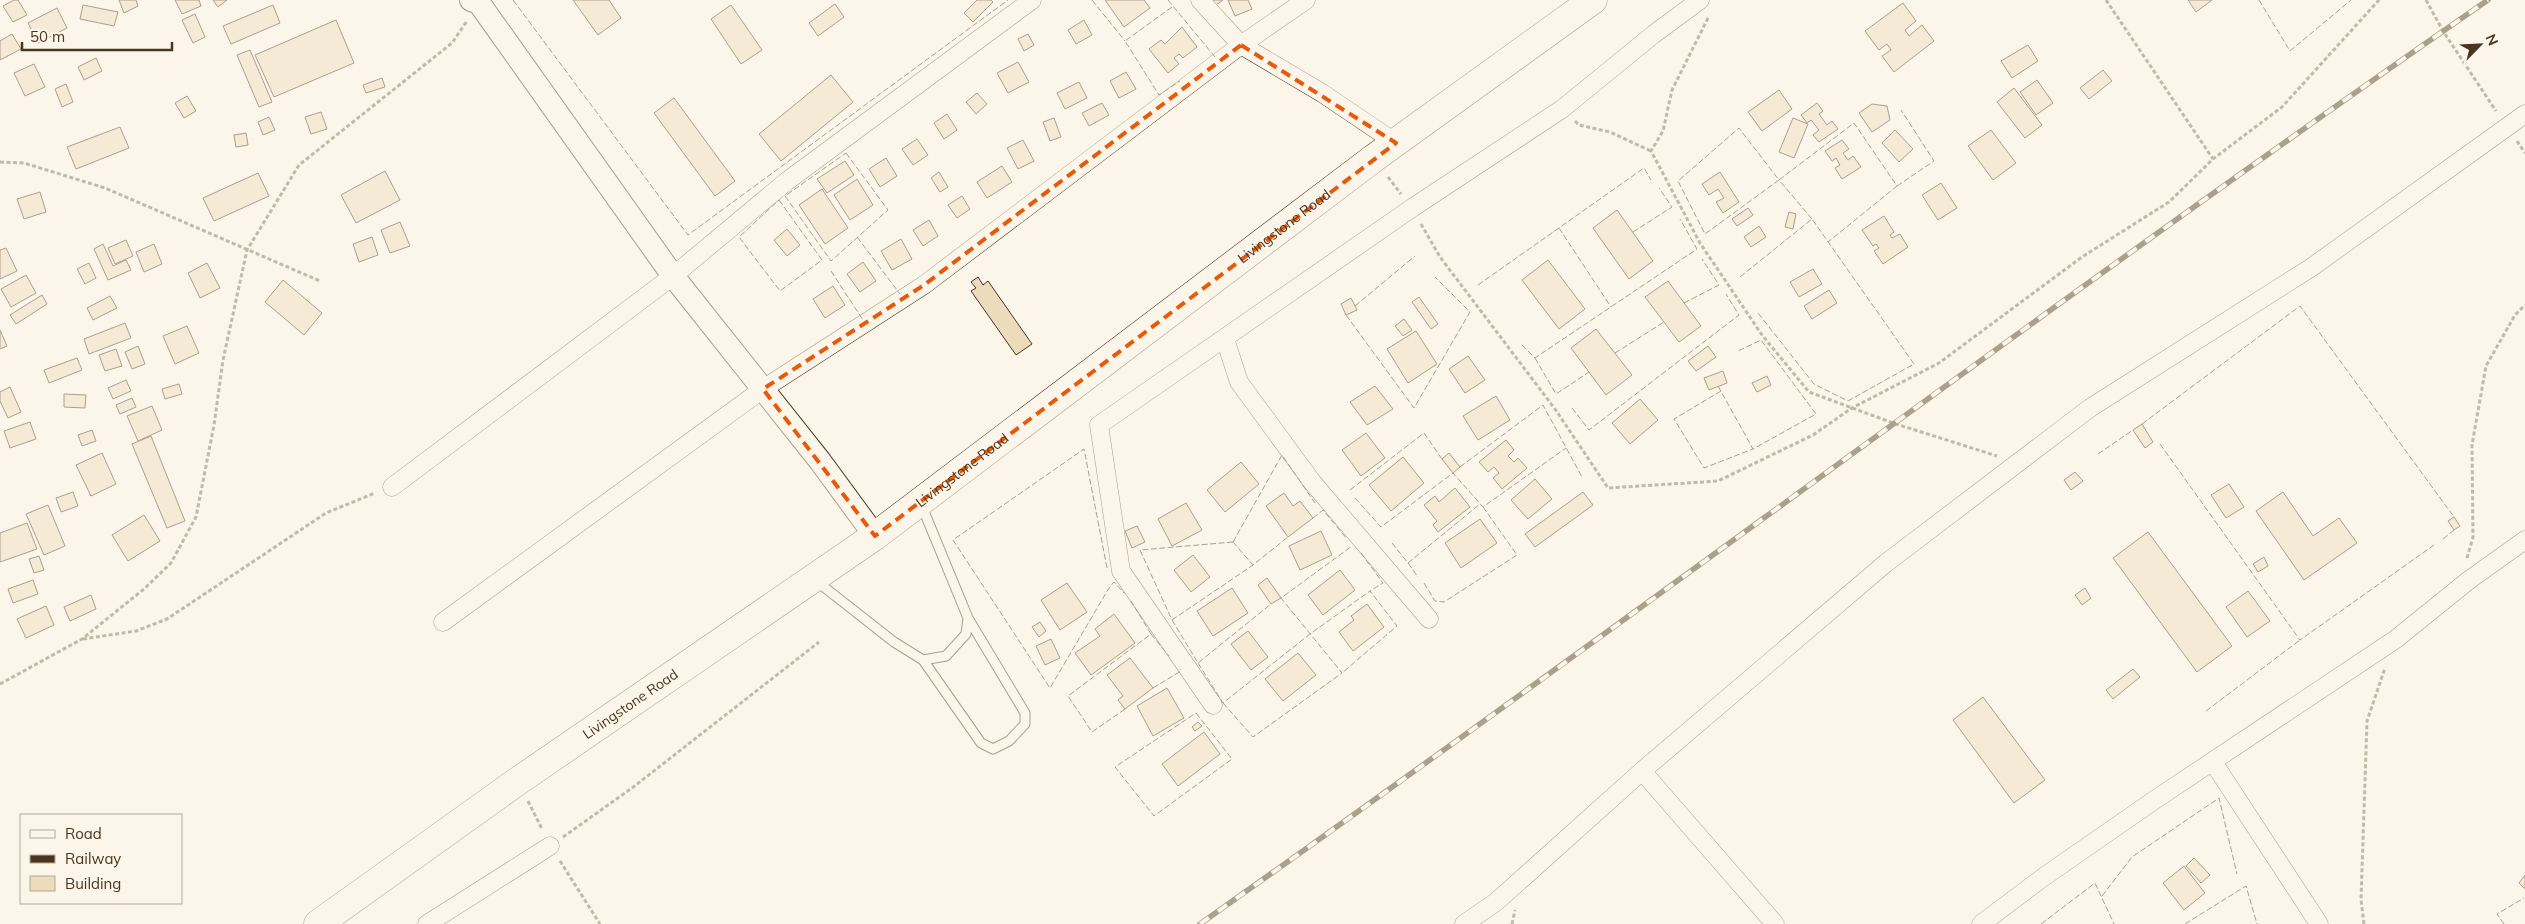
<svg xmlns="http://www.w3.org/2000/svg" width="2525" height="924" viewBox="0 0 2525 924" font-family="Mulish,sans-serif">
<rect width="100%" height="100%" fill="#fbf6e9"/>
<!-- building -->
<path fill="#ecdcbc" stroke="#4a3520" d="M 14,0 L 18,0 L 27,15 L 13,22 L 3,6 Z
M 119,0 L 136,0 L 138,6 L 124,13 Z
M 175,0 L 199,0 L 201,6 L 182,14 Z
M 213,0 L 227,0 L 218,7 Z
M 573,0 L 609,0 L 621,18 L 598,35 Z
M 977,0 L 991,0 L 993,2 L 973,22 L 964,13 Z
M 1105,0 L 1144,0 L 1150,8 L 1124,27 Z
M 1212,0 L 1223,0 L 1216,5 Z
M 1228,0 L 1248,0 L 1252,9 L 1235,16 Z
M 2188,0 L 2212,0 L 2196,12 Z
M 1903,3 L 1916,21 L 1905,30 L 1909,36 L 1922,25 L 1934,41 L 1894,72 L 1882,56 L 1891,50 L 1887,44 L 1879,50 L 1865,31 Z
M 835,4 L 844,17 L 818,36 L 809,23 Z
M 83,5 L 118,12 L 114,26 L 80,19 Z
M 273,5 L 280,23 L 231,44 L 223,26 Z
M 731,5 L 762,50 L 741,64 L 711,19 Z
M 57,8 L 67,28 L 38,43 L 28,23 Z
M 195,14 L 205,37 L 193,43 L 182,20 Z
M 336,20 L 354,63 L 274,97 L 255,55 Z
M 1084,20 L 1092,35 L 1076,44 L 1068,30 Z
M 1182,27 L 1197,47 L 1183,58 L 1179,54 L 1174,58 L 1179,64 L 1168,73 L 1149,49 L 1161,40 L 1165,44 Z
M 12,34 L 21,49 L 0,60 L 0,41 Z
M 1028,34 L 1034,45 L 1024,51 L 1018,39 Z
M 2028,45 L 2038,61 L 2012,78 L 2001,61 Z
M 250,50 L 272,102 L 259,107 L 237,55 Z
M 96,58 L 102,71 L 84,80 L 78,67 Z
M 1018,62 L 1029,82 L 1008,93 L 997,73 Z
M 34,64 L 45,87 L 25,96 L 14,73 Z
M 2103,70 L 2112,81 L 2089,99 L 2080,88 Z
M 1126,72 L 1136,89 L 1119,98 L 1110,81 Z
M 831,75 L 853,102 L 781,161 L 759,134 Z
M 382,78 L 385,87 L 366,93 L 363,85 Z
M 2037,80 L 2053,103 L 2036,115 L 2020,92 Z
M 1079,82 L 1087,98 L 1065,109 L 1057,93 Z
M 66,84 L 73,102 L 62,107 L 55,89 Z
M 2014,88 L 2042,125 L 2025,138 L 1997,102 Z
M 1779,90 L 1792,109 L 1762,131 L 1748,112 Z
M 977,93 L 987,104 L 976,114 L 966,102 Z
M 187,96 L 196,111 L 184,118 L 175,103 Z
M 674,98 L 735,181 L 715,196 L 654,113 Z
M 1102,103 L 1109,115 L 1089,126 L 1082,113 Z
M 1817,103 L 1823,111 L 1819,114 L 1827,125 L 1832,121 L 1838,129 L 1819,142 L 1813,135 L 1819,130 L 1811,120 L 1807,123 L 1801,115 Z
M 1872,104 L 1887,106 L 1890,120 L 1872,132 L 1859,113 Z
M 321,112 L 327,129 L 311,134 L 305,117 Z
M 947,114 L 957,130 L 944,139 L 934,123 Z
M 269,117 L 275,130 L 263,135 L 258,122 Z
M 1054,118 L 1061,137 L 1050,141 L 1043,122 Z
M 1793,118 L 1808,124 L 1794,158 L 1779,152 Z
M 120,127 L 129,148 L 76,169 L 67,147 Z
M 1895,130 L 1913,149 L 1899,162 L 1882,143 Z
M 1991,130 L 2016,163 L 1993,180 L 1968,146 Z
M 246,133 L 248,145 L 236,147 L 234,135 Z
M 917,139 L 928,155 L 913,165 L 902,149 Z
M 1023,140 L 1034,161 L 1018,169 L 1007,148 Z
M 1842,140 L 1849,149 L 1843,153 L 1848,160 L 1853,156 L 1861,167 L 1842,179 L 1835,168 L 1840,165 L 1836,158 L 1832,161 L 1825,151 Z
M 886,158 L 897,176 L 880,187 L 869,169 Z
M 845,161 L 854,175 L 827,193 L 817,179 Z
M 1002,166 L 1012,182 L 987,198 L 977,182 Z
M 385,171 L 400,200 L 356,223 L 341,195 Z
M 939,172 L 948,187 L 940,192 L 931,178 Z
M 1720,172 L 1739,202 L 1723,213 L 1716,202 L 1724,198 L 1718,189 L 1709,195 L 1702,184 Z
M 258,173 L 269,196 L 214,221 L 203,198 Z
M 857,179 L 873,205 L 850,220 L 834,195 Z
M 1941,183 L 1957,208 L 1938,220 L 1922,195 Z
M 822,189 L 848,228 L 825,244 L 799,205 Z
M 40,192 L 46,212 L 24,219 L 17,199 Z
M 962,196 L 970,209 L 957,218 L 948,205 Z
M 1748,208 L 1753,215 L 1737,226 L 1732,219 Z
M 1617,210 L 1653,261 L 1629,279 L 1593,228 Z
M 1789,212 L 1796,214 L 1793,229 L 1785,227 Z
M 1884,216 L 1894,232 L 1890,235 L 1892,238 L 1900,234 L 1908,247 L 1883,264 L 1874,251 L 1879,248 L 1876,244 L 1873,246 L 1862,230 Z
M 929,220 L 938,236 L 923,246 L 913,230 Z
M 400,222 L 410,246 L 390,253 L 381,230 Z
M 1759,226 L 1766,237 L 1751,247 L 1744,237 Z
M 787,229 L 800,245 L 787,256 L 774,240 Z
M 372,237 L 378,255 L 359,262 L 353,244 Z
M 901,239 L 912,259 L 892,270 L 881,251 Z
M 126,240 L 133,256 L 115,264 L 108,248 Z
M 103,244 L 113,266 L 126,260 L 131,270 L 108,280 L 94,249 Z
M 154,244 L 162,264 L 144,272 L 136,252 Z
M 6,248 L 17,271 L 0,279 L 0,250 Z
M 1548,260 L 1585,309 L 1559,329 L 1522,280 Z
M 863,262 L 876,281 L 860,292 L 847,274 Z
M 89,263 L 96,278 L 85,284 L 77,269 Z
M 207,263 L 220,288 L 200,298 L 188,273 Z
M 1813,269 L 1822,284 L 1799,297 L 1790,282 Z
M 26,275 L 36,293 L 11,307 L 1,289 Z
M 978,277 L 983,285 L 988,281 L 1032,344 L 1016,355 L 971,291 L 976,288 L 971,282 Z
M 283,280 L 322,313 L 304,335 L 265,302 Z
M 1668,281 L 1701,326 L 1679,342 L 1645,297 Z
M 833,286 L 845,305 L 825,318 L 813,299 Z
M 1829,290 L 1837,303 L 1812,319 L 1804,306 Z
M 42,295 L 47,304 L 16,324 L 10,315 Z
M 110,296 L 117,308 L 93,320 L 87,308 Z
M 1419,297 L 1438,324 L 1431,329 L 1412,302 Z
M 1351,298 L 1357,310 L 1346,315 L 1341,304 Z
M 1404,319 L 1412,330 L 1403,336 L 1395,326 Z
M 125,323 L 131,338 L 89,354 L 84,339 Z
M 187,326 L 199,353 L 175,364 L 163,336 Z
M 1596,329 L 1632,375 L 1606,395 L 1571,348 Z
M 0,330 L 7,346 L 0,349 Z
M 1416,331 L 1437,364 L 1408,383 L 1387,349 Z
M 138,346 L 145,364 L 132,369 L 125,352 Z
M 1708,346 L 1716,357 L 1696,371 L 1688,361 Z
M 116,349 L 122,366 L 105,371 L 99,355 Z
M 1468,356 L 1485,380 L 1465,393 L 1449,369 Z
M 77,358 L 82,370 L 49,383 L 44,370 Z
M 1723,371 L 1727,383 L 1709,390 L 1704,378 Z
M 1767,376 L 1771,385 L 1757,392 L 1752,383 Z
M 126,380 L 131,391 L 113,399 L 108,388 Z
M 179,384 L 182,394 L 165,399 L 162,389 Z
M 1375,386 L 1393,409 L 1367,425 L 1350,402 Z
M 10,387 L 21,412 L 8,418 L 0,401 L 0,392 Z
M 64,394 L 86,395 L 85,408 L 64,407 Z
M 1496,396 L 1510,420 L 1478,440 L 1463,416 Z
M 132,398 L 136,407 L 120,414 L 116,405 Z
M 1640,399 L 1658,420 L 1630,444 L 1612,423 Z
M 152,406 L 162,430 L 138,441 L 127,416 Z
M 30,422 L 36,439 L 10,448 L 4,431 Z
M 2142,424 L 2153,442 L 2145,448 L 2133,430 Z
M 92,430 L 96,441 L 82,446 L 78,435 Z
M 1366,433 L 1385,458 L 1361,476 L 1342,450 Z
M 151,436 L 185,521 L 167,528 L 132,444 Z
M 1506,440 L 1514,450 L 1508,456 L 1514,462 L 1518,458 L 1527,468 L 1502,489 L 1493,478 L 1499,473 L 1494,467 L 1488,472 L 1479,462 Z
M 102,453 L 116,484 L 91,496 L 76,465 Z
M 1449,453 L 1460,467 L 1453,473 L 1442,459 Z
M 1403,457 L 1424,483 L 1391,511 L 1369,485 Z
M 1241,462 L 1259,484 L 1225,512 L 1207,490 Z
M 2075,472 L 2083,481 L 2071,490 L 2064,480 Z
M 1535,479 L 1552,499 L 1528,519 L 1511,500 Z
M 2229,484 L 2244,507 L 2226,518 L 2211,495 Z
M 1455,488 L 1470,507 L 1438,532 L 1433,525 L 1437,521 L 1424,505 L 1435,496 L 1439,502 Z
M 73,492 L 78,506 L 61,512 L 56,498 Z
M 1583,492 L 1593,505 L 1535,547 L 1525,534 Z
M 2283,492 L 2313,536 L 2339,518 L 2357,543 L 2304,580 L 2256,511 Z
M 1284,493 L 1293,506 L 1300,501 L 1313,518 L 1288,537 L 1266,506 Z
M 1186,503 L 1202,530 L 1172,546 L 1158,519 Z
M 48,505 L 65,546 L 44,555 L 26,514 Z
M 144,515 L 160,541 L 128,561 L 112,535 Z
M 2454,517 L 2460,526 L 2454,530 L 2448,521 Z
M 1480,519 L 1497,543 L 1461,568 L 1445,543 Z
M 27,523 L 37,549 L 0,562 L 0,533 Z
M 1137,526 L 1145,542 L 1132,548 L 1125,531 Z
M 1321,531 L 1332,555 L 1300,570 L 1289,546 Z
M 2148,532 L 2232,646 L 2197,672 L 2113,558 Z
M 1193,555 L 1210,577 L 1191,592 L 1174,570 Z
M 39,556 L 44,570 L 34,573 L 29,559 Z
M 2264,557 L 2268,566 L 2258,572 L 2253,564 Z
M 1340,570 L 1355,590 L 1323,615 L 1308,595 Z
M 1267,578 L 1281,598 L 1271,604 L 1258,585 Z
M 33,580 L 38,594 L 13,603 L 8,589 Z
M 1067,583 L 1087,612 L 1060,630 L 1041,600 Z
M 1232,588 L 1248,613 L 1213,636 L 1197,611 Z
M 2085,588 L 2091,598 L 2082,605 L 2075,595 Z
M 2248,591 L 2270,621 L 2247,637 L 2226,607 Z
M 91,595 L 96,609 L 70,621 L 64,607 Z
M 1367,604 L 1384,627 L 1353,651 L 1339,632 L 1354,620 L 1351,616 Z
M 46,606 L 54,625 L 26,638 L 17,619 Z
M 1114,614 L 1135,643 L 1091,675 L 1075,653 L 1100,636 L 1095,629 Z
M 1040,622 L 1046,631 L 1039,637 L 1032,627 Z
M 1248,631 L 1268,657 L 1251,670 L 1231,644 Z
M 1051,639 L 1060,658 L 1045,665 L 1036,646 Z
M 1298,653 L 1316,675 L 1283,701 L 1265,679 Z
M 1130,658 L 1153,688 L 1125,709 L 1118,700 L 1123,696 L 1107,675 Z
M 2133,669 L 2140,677 L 2113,699 L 2106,690 Z
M 1167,688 L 1184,718 L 1153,736 L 1137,706 Z
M 1983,697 L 2045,780 L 2014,803 L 1953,720 Z
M 1198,722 L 1202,726 L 1195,731 L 1192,727 Z
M 1204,732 L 1220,754 L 1178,786 L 1162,764 Z
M 2194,858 L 2210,875 L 2201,883 L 2186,866 Z
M 2184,866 L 2205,893 L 2184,910 L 2163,883 Z
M 2525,875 L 2525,889 L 2519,883 Z"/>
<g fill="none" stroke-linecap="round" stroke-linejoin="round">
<!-- service casing -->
<g stroke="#4a3520" stroke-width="11">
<path id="service" d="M 815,580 L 894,642 L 923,660 L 946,656 L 966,634 L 968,618 L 921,504
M 923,660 L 981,743 L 993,749 L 1009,741 L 1025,724 L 1025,713 L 968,618"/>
</g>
<!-- minor casing -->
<g stroke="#4a3520" stroke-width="19">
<path id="minor" d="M 1200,0 L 1241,45 L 1322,93 L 1396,143
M 1225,339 L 1239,382 L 1313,483 L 1429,619
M 392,487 L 673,276 L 787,181 L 1032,0
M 443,622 L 763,389 L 924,285 L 1241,45 L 1306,0
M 1213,705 L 1121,571 L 1099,425 L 1412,208 L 1562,109 L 1654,34 L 1700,0
M 2213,762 L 2319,924
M 427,924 L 550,846
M 1464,924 L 1496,902 L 1642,771
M 1775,924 L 1642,771 L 1886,563 L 2090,408 L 2312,267 L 2525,114
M 1981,924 L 2045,876 L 2153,801 L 2396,639 L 2469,580 L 2525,540"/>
</g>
<!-- tertiary casing -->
<g stroke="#4a3520" stroke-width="24">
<path id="tertiary" d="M 471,0 L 479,3 L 673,276 L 820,461 L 875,536"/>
</g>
<!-- trunk casing -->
<g stroke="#4a3520" stroke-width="29">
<g id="trunk">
<path id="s1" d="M 318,924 L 518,781 L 875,536 L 1374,158 L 1593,0"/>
</g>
</g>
<!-- path -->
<path stroke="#7f6f5c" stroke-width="3" stroke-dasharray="4 2.5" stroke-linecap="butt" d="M 2106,0 L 2213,159
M 2426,0 L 2443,31 L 2496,111
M 1708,18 L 1672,90 L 1663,131 L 1651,151 L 1700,243 L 1762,335 L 1809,392 L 1893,423 L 1997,456
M 1575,121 L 1579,125 L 1610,132 L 1651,151
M 2517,141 L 2525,153
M 0,162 L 24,163 L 105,188 L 320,281
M 1388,177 L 1401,194
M 1421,224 L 1440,257 L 1555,409 L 1608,488 L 1718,481 L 1813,435 L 1852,408 L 1939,363 L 2082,257 L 2169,202 L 2213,159 L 2282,107 L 2379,0
M 2467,558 L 2473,537 L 2472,445 L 2486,366 L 2515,315 L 2525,305
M 83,639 L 136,631 L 167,619 L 326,513 L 375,493
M 0,684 L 82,639 L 144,589 L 171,563 L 196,517 L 214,425 L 223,360 L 247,250 L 299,165 L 452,43 L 467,21
M 528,801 L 542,829
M 563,837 L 632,788 L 819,642
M 560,861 L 600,924
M 1512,924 L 1515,910
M 2364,924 L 2361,900 L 2367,721 L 2385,668"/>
<!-- service -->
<use href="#service" stroke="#fbf6e9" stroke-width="9"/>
<!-- minor -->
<use href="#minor" stroke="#fbf6e9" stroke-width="18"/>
<!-- tertiary -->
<use href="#tertiary" stroke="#fbf6e9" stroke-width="22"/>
<!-- trunk -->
<use href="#trunk" stroke="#fbf6e9" stroke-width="28"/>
<!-- rail casing -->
<g stroke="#4a3520" stroke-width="5.5">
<path id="rail" d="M 1200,924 C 1631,620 2053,301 2488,0"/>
</g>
<!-- rail -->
<use href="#rail" stroke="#fbf6e9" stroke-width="4" stroke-dasharray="11" stroke-linecap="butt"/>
<!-- fence -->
<path stroke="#4a3520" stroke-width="1" stroke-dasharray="6 2.5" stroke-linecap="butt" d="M 513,0 L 688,235 L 1008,0
M 1092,0 L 1125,41
M 1168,0 L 1215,57 L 1213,58
M 2259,0 L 2290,51 L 2351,0
M 1172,7 L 1125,41 L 1159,95 L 1180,81
M 846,153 L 888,210 L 831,261 L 785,196 Z
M 1897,186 L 1934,161 L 1901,110
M 779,200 L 822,260 L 780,291 L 739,237 Z
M 1812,219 L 1779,180 L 1705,234 L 1678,181 L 1739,128 L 1779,180 L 1854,123 L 1897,186 L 1828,242
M 1559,228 L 1611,307
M 1633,232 L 1672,207 L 1659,188
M 857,237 L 900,294
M 831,271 L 863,320
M 1740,277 L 1812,219 L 1914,364 L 1848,401 L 1814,384 L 1758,313
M 1478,285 L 1644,168 L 1651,180
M 1684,303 L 1719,285 L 1702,259
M 1355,306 L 1415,256
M 1346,315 L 1414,408 L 1470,312 L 1435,277
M 1522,345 L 1535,358 L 1697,249 L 1680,219
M 1615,353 L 1664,322
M 1535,358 L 1556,394 L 1589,372
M 1718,386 L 1753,449 L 1816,414 L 1761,340 L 1738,351
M 1721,391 L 1674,419 L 1704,468 L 1753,449
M 1572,408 L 1589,430 L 1739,315 L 1726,294
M 2142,424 L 2300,306 L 2454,517
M 2160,444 L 2300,640 L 2434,545
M 2098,454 L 2133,430
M 1460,467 L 1543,405 L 1582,477
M 1350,490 L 1424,433 L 1442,459
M 1355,498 L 1381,527 L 1453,473 L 1483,507 L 1566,448
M 1313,518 L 1323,510 L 1347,539
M 2443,539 L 2454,530
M 1233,542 L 1140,550 L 1172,620 L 1253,565 L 1288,537
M 1233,542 L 1282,455 L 1315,503
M 1233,542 L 1253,565
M 1392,543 L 1408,563 L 1480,504
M 1361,553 L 1383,583 L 1370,591
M 1408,563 L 1418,577
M 1107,568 L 1084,449 L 953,540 L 1050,688 L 1109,588 L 1114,582 L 1124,593
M 1424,583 L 1435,601 L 1444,602 L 1517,555 L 1483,507
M 1172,620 L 1198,663 L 1271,604
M 1151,634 L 1169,656
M 1198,663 L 1223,703 L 1310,634 L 1370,591 L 1397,626 L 1342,673
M 1153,688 L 1181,671 L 1180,669
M 1223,703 L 1253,737 L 1342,673 L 1281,598 L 1352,546
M 1125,709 L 1092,732 L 1068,696 L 1151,634 L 1131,601
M 2206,711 L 2300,640
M 1196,713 L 1232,759 L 1154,816 L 1115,767 Z
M 2102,896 L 2132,857 L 2219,798 L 2237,874
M 2041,924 L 2095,883 L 2114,924
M 2185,924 L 2246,886 L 2257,924
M 2504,924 L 2497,914 L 2524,898"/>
</g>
<!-- marked area -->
<path d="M0 0H2525V924H0ZM 1241,45 L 1396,143 L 875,536 L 763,389 L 924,285 Z" fill="#fbf6e9" fill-opacity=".55" fill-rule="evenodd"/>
<path fill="none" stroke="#e8590c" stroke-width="4" stroke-dasharray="10 6" stroke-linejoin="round" d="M 1241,45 L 1396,143 L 875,536 L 763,389 L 924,285 Z"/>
<g text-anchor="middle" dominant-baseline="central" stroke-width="4" stroke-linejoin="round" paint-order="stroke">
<!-- street labels -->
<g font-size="14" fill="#4a3520" stroke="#fbf6e9">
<text stroke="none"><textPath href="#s1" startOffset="1192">Livingstone Road</textPath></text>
<text stroke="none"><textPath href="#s1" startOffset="788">Livingstone Road</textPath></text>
<text stroke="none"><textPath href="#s1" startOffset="382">Livingstone Road</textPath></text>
</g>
</g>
<!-- legend -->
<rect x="20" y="814" width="162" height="90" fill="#fbf6e9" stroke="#b4a999"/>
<rect x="30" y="830" width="25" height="8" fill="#fbf6e9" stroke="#b4a999"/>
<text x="65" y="839" font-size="15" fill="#4a3520">Road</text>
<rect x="30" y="855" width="25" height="8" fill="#4a3520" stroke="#b4a999"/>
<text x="65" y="864" font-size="15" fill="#4a3520">Railway</text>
<rect x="30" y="876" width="25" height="15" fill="#ecdcbc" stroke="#b4a999"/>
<text x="65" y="889" font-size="15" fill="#4a3520">Building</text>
<!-- north arrow -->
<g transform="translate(2480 45) rotate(66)" stroke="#fbf6e9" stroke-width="4" paint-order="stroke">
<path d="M0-4L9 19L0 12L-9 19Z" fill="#4a3520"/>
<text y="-8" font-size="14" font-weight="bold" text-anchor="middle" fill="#4a3520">N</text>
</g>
<!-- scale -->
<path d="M22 42v8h150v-8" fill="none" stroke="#4a3520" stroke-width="2.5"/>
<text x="30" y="42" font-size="15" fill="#4a3520" stroke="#fbf6e9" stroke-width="4" paint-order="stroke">50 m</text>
</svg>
